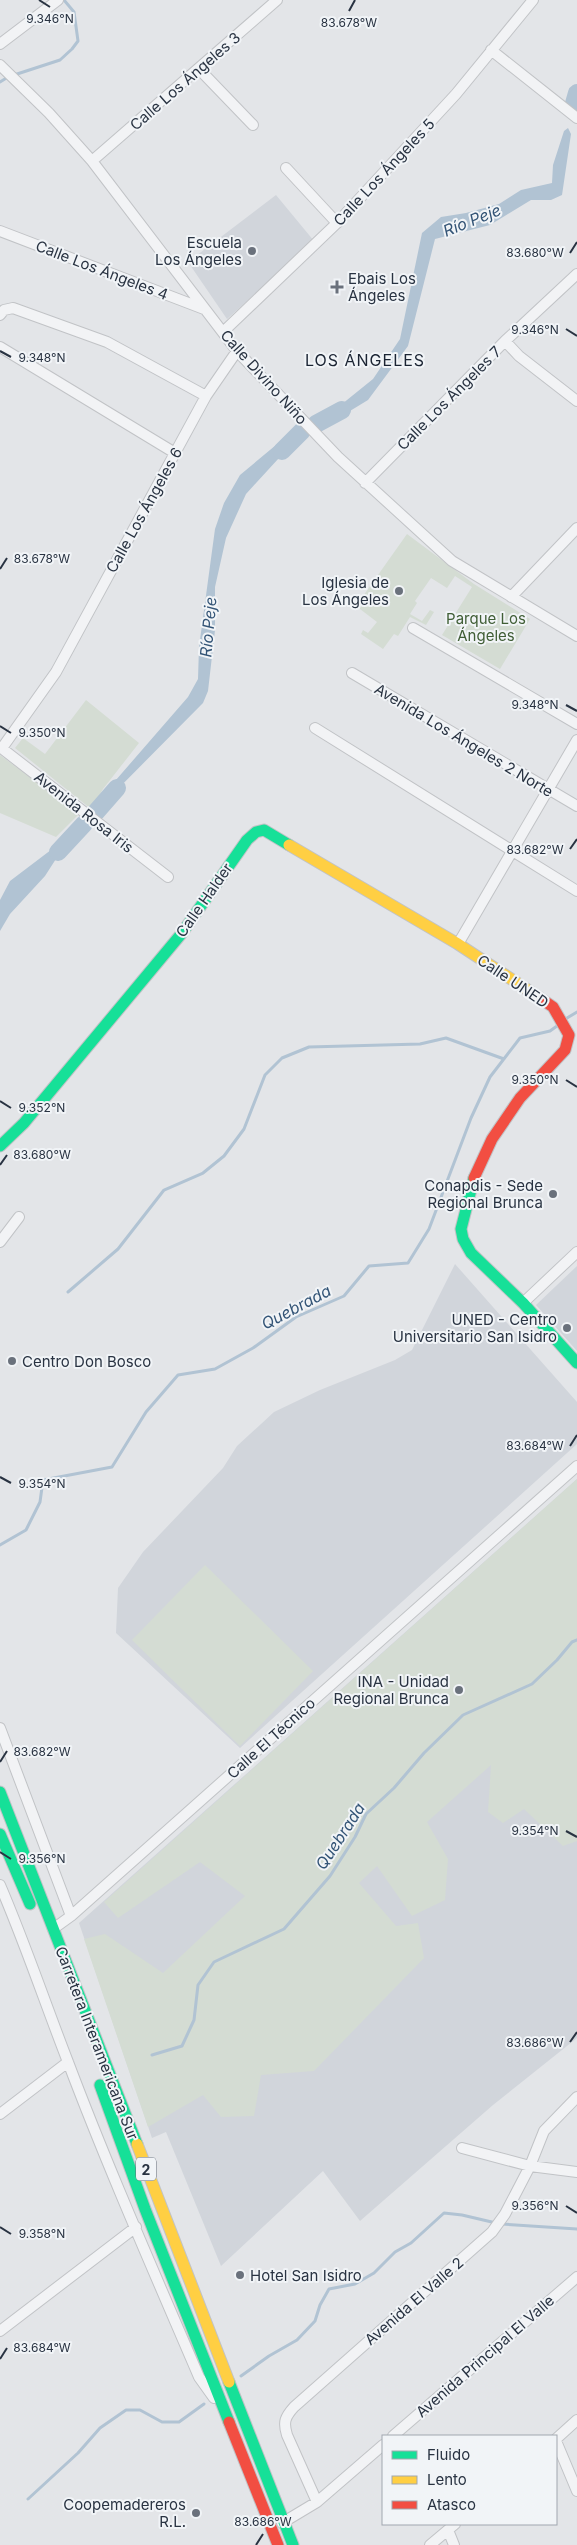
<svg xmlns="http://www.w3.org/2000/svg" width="577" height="2545" viewBox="0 0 577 2545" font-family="Inter,sans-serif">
<rect width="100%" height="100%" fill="#e3e5e8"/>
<!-- built -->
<path fill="#d1d5db" d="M 276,195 L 314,241 L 227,319 L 188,262 Z
M 455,1264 L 577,1402 L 577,1444 L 240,1748 L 116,1633 L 118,1588 L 143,1552 L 223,1468 L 237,1446 L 274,1412 L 320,1390 L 395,1360 L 412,1350 Z
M 577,1266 L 577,1351 L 536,1305 Z
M 577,1479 L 577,2038 L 493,2105 L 360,2221 L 323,2171 L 221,2266 L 166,2132 L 152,2138 L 79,1923 Z"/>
<!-- green -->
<path fill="#d4dcd3" d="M 407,534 L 474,584 L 530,619 L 500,669 L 442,635 L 472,587 L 455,576 L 447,588 L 431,578 L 415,601 L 417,603 L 410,614 L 422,621 L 430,610 L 434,612 L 426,625 L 410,617 L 398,636 L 394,634 L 383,649 L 361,634 L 363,630 L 368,633 L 377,622 L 356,606 Z
M 86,700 L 139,743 L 103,789 L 91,809 L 15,748 L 23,738 L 45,754 Z
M 0,755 L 79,814 L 56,837 L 0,813 Z
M 577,1479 L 577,1841 L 563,1846 L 524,1809 L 503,1823 L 488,1812 L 491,1765 L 427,1822 L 448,1859 L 445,1900 L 412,1916 L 377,1866 L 359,1883 L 396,1926 L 418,1923 L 424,1958 L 314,2071 L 261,2075 L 254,2116 L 221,2117 L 203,2095 L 148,2127 L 84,1939 L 105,1934 L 163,1973 L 245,1896 L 200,1862 L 118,1918 L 104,1902 Z
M 205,1565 L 313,1671 L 240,1746 L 132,1640 Z"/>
<!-- water -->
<path fill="#b1c3d3" d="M 568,128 L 571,134 L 562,195 L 551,200 L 531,200 L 490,225 L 435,239 L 408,346 L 368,400 L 345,414 L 321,421 L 373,379 L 400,339 L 422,233 L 441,217 L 466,213 L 499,204 L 521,190 L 552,183 L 553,165 L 564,131 Z
M 297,435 L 290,446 L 246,494 L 226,538 L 215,587 L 215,630 L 208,691 L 203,703 L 101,806 L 109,788 L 188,697 L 198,679 L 199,647 L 215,529 L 224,503 L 240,475 L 282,440 Z
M 72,834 L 45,876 L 10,914 L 0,931 L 0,900 L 10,881 Z"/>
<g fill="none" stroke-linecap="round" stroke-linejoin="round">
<!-- stream -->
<path stroke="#b1c3d3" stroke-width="3" d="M 14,75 L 60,60 L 72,49 L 78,41 L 74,12 L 64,0
M 0,82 L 8,77
M 567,1018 L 577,1012
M 68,1292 L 118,1249 L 164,1190 L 203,1173 L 224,1156 L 244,1129 L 265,1075 L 282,1058 L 309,1047 L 420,1044 L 446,1038 L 504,1059
M 0,1545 L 26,1530 L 40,1502 L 43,1480 L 112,1467 L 146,1412 L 178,1375 L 215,1369 L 253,1348 L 296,1317 L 344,1296 L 369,1266 L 408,1263 L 429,1229 L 471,1118 L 490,1077 L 520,1038 L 550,1031 L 557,1026
M 152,2055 L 182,2046 L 194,2020 L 198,1985 L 214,1962 L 284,1929 L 330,1876 L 355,1837 L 366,1814 L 394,1788 L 424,1753 L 463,1715 L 532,1684 L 557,1660 L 572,1642 L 577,1640
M 502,2224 L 577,2229
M 241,2376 L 269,2356 L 297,2340 L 315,2321 L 320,2305 L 329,2289 L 355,2284 L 374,2273 L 395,2252 L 411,2243 L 444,2213 L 462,2215 L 496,2223
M 28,2499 L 78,2453 L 100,2428 L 126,2410 L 140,2410 L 162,2422 L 179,2422 L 204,2404"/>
<!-- river -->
<path stroke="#b1c3d3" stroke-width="18" d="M 573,107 L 577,93
M 316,424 L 342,410
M 282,451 L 302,431
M 96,812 L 117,788
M 58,852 L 84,824"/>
<!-- street casing -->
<g stroke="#c1c3c6" stroke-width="12">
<path id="street" d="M 0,44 L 58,0
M 491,50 L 577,118
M 0,65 L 49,113 L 92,161 L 237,351 L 338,457 L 452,561 L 577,636
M 199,69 L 253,125
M 92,161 L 277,0
M 286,168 L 337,223
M 0,231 L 204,309
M 0,315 L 4,310 L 13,308 L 107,342 L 206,396
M 223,332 L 337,223 L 456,94 L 533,0
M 505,341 L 519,356 L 577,401
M 0,347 L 175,453
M 365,483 L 505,341 L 577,274
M 511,597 L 577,528
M 413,628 L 577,724
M 352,673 L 577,806
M 315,728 L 577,891
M 0,747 L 168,877
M 2,748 L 56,672 L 206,396 L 237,351
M 458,944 L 577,740
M 0,1242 L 19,1217
M 523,1303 L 577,1252
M 0,1728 L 71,1916
M 0,1885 C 25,1943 45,2003 68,2062 C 108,2168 154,2272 199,2377 L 214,2398
M 53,1929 L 71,1916 L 577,1466
M 0,2114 L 68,2062
M 462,2148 L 530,2166 L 577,2172
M 0,2331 L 136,2227
M 393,2436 L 577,2277
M 556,2439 L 577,2420
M 556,2441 L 577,2491
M 317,2502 L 287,2435 C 283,2422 285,2417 294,2407 L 492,2232 L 505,2214 L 530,2166 L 544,2131 L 577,2097
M 282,2523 L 317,2502 L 383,2445
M 448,2530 L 454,2545
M 430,2545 L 455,2524"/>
</g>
<!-- fast casing -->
<g stroke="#c1c3c6" stroke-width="13">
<path id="fast" d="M 0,1146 L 24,1123 L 182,933 L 247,840 L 256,832 L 264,830 L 289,845
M 474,1178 L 461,1229 L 463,1239 L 471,1253 L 523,1303 L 577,1363
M 0,1792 L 137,2144
M 0,1834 L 30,1904
M 100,2085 L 145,2209 L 229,2422
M 229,2382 L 293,2545"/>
</g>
<!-- slow casing -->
<g stroke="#c1c3c6" stroke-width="13">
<path id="slow" d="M 289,845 L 458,944 L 540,998
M 137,2144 L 229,2382"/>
</g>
<!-- jam casing -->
<g stroke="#c1c3c6" stroke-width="13">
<path id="jam" d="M 474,1178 L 492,1139 L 520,1098 L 565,1050 L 569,1035 L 553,1007 L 540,998
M 229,2422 L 278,2545"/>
</g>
<!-- street -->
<use href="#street" stroke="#f2f3f5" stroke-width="10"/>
<!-- fast -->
<use href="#fast" stroke="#16e098" stroke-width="11"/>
<!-- slow -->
<use href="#slow" stroke="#ffcf43" stroke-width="11"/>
<!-- jam -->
<use href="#jam" stroke="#f24e42" stroke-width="11"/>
</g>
<!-- ticks -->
<path fill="none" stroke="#293342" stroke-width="2" d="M 39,0 L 50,7M 349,11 L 355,0M 570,253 L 577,242M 566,329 L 577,336M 0,351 L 11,357M 0,569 L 7,558M 566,705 L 577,711M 0,726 L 11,733M 570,849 L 577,839M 566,1080 L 577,1087M 0,1101 L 11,1108M 0,1165 L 7,1155M 570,1446 L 577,1435M 0,1477 L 11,1483M 0,1762 L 7,1751M 566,1831 L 577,1837M 0,1852 L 11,1859M 570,2042 L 577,2032M 566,2206 L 577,2213M 0,2227 L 11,2234M 0,2359 L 7,2348M 256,2545 L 263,2534"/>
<!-- markers -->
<g fill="#6a717c" stroke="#f1f4f7" stroke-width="2">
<circle cx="252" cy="251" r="5"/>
<path d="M334.5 279.5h5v5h5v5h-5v5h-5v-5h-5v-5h5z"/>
<circle cx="399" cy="591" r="5"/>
<circle cx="553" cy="1194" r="5"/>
<circle cx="567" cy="1328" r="5"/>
<circle cx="12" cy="1361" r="5"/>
<circle cx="459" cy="1690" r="5"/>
<circle cx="240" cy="2275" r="5"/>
<circle cx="196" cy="2513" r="5"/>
</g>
<g text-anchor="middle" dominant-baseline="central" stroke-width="4" stroke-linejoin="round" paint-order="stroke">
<!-- shield labels -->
<rect fill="#f1f4f7" stroke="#656d78" stroke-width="1" x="136" y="2157.5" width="20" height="23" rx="4"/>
<g font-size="14" font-weight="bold" fill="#293342">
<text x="146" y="2169">2</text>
</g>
<!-- street labels -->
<g font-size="15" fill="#293342" stroke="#f1f4f7">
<text transform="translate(185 81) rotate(-41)">Calle Los Ángeles 3</text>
<text transform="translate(384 172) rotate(-47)">Calle Los Ángeles 5</text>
<text transform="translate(102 270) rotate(21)">Calle Los Ángeles 4</text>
<text transform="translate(264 377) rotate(48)">Calle Divino Niño</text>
<text transform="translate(449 398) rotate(-45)">Calle Los Ángeles 7</text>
<text transform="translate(144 510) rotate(-61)">Calle Los Ángeles 6</text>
<text transform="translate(464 740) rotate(31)">Avenida Los Ángeles 2 Norte</text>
<text transform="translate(84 812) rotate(38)">Avenida Rosa Iris</text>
<text transform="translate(204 900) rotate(-55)">Calle Halder</text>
<text transform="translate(513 981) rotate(34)">Calle UNED</text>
<text transform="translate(271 1738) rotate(-42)">Calle El Técnico</text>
<text transform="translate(97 2043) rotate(69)">Carretera Interamericana Sur</text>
<text transform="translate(414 2301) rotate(-41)">Avenida El Valle 2</text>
<text transform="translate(485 2356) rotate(-41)">Avenida Principal El Valle</text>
</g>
<!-- poi labels -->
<g font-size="15" fill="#293342" stroke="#f1f4f7" text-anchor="end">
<text x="242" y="242">Escuela<tspan x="242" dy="17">Los Ángeles</tspan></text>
<text x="348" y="278" text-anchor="start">Ebais Los<tspan x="348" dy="17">Ángeles</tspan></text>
<text x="389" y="582">Iglesia de<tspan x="389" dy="17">Los Ángeles</tspan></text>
<text x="543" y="1185">Conapdis - Sede<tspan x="543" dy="17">Regional Brunca</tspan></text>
<text x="557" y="1319">UNED - Centro<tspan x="557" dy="17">Universitario San Isidro</tspan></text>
<text x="22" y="1361" text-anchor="start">Centro Don Bosco</text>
<text x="449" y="1681">INA - Unidad<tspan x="449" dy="17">Regional Brunca</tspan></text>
<text x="250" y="2275" text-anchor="start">Hotel San Isidro</text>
<text x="186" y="2504">Coopemadereros<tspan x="186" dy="17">R.L.</tspan></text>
</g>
<!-- park labels -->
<g font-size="15" fill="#405e36" stroke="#f1f4f7">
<text x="486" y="618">Parque Los<tspan x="486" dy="17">Ángeles</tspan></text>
</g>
<!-- water labels -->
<g font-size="16" font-style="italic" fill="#335476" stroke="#f1f4f7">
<text transform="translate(472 220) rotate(-22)">Río Peje</text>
<text transform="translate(208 627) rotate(-85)">Río Peje</text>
<text transform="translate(296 1307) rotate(-28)">Quebrada</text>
<text transform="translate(340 1836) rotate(-57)">Quebrada</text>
</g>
<!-- neighbourhood labels -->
<g font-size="16" letter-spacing="1" fill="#1b2433" stroke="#f1f4f7">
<text x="365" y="360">LOS ÁNGELES</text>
</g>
</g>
<g font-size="12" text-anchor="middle" fill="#293342" stroke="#f1f4f7" stroke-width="4" stroke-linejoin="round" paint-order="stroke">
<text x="50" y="23">9.346°N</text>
<text x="349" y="27">83.678°W</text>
<text x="535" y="257">83.680°W</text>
<text x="535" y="334">9.346°N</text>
<text x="42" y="362">9.348°N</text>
<text x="42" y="563">83.678°W</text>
<text x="535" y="709">9.348°N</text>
<text x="42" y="737">9.350°N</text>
<text x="535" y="854">83.682°W</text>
<text x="535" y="1084">9.350°N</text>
<text x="42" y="1112">9.352°N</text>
<text x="42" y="1159">83.680°W</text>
<text x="535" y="1450">83.684°W</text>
<text x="42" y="1488">9.354°N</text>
<text x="42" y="1756">83.682°W</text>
<text x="535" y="1835">9.354°N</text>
<text x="42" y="1863">9.356°N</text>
<text x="535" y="2047">83.686°W</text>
<text x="535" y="2210">9.356°N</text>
<text x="42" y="2238">9.358°N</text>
<text x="42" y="2352">83.684°W</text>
<text x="263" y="2526">83.686°W</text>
</g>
<!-- legend -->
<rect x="382" y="2435" width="175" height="90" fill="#f1f4f7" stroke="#a1a7af"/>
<rect x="392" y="2451" width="25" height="8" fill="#16e098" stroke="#a1a7af"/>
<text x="427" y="2460" font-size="15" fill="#293342">Fluido</text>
<rect x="392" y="2476" width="25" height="8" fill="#ffcf43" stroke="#a1a7af"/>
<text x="427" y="2485" font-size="15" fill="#293342">Lento</text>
<rect x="392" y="2501" width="25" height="8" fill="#f24e42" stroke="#a1a7af"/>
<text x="427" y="2510" font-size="15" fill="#293342">Atasco</text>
</svg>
